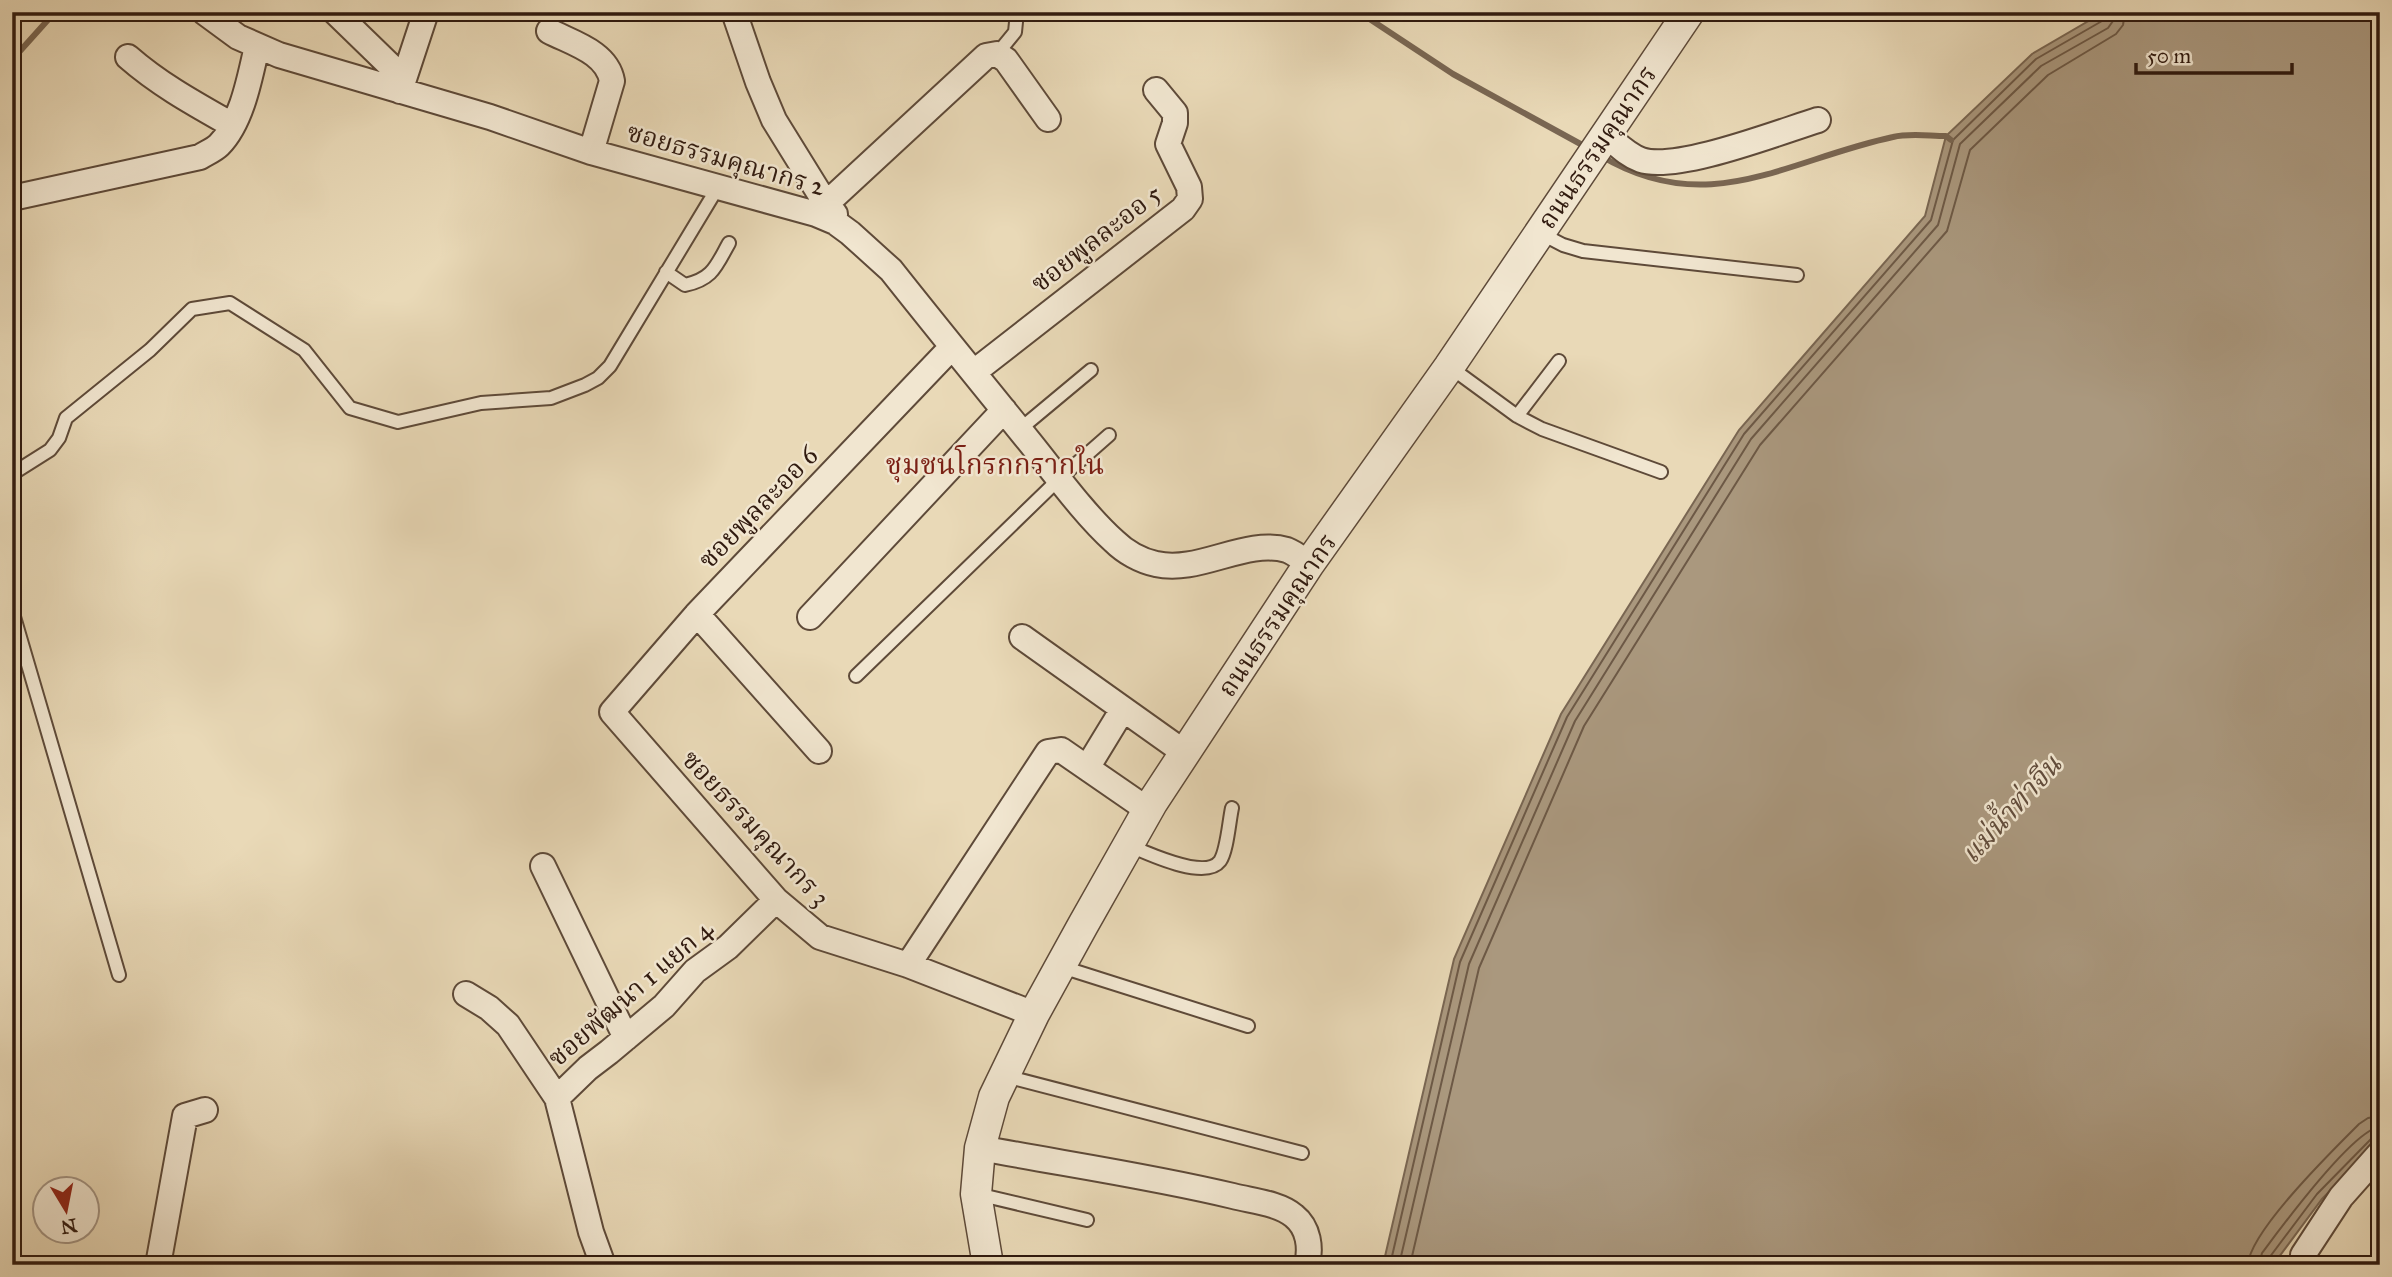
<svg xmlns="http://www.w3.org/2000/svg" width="2392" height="1277" viewBox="0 0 2392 1277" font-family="'IM FELL Great Primer','Noto Serif Thai',serif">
<rect width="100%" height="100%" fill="#e9d9b7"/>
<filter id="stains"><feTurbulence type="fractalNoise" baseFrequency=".00286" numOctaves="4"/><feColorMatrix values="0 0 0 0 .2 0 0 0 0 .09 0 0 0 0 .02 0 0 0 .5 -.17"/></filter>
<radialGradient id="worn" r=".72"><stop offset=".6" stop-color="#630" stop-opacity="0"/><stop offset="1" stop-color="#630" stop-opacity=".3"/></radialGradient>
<!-- water -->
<path fill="#aa987e" stroke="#796652" stroke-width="2" d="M 2104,12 L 2380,12 L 2380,1140 L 2322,1199 L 2273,1265 L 1383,1265 L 1454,959 L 1561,714 L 1739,430 L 1925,216 L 1946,136 L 2032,54 Z"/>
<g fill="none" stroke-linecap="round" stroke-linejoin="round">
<!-- shore -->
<path stroke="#6d5946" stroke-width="2" d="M 1390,1265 L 1460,962 L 1567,717 L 1744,434 L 1931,220 L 1953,140 L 2036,59 L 2102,21 L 2106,12
M 1399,1265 L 1469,964 L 1575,721 L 1751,439 L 1938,225 L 1960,144 L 2041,66 L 2108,28 L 2113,21 L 2114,12
M 1410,1265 L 1479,968 L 1584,726 L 1760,445 L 1947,231 L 1970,150 L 2048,75 L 2116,34 L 2123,25 L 2125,12
M 2248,1265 C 2249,1232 2334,1149 2359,1124 L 2368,1118 L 2380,1116
M 2259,1265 L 2262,1253 C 2280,1229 2353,1129 2380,1127
M 2268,1265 L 2269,1258 L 2317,1194 L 2372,1138 L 2380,1136"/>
<!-- stream -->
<path stroke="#796652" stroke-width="6" d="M 1359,12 L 1453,74 L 1586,147
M 12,60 L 55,12
M 1601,156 C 1709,220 1786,160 1893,137 C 1909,133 1929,136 1946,136 L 1951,140"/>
<!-- service casing -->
<g stroke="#5e4a39" stroke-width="16">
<path id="service" d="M 997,54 L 1015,32 L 1017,12
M 1540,233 L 1563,245 L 1583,251 L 1797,275
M 666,272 L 685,285 C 713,279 716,266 729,243
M 1450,367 L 1517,416 L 1542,429 L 1661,472
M 1517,416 L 1559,361
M 1019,430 L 1091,370
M 12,474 L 50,450 L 59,438 L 66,418 L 150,350 L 192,309 L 230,303 L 304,350 L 350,408 L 398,422 L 481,403 L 551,398 L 585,385 L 598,378 L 610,366 L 718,187
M 12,610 L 119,975
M 856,676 L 1059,479 L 1109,435
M 1128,845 C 1147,853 1205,881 1220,861 C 1227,851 1229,822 1232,808
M 1062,967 L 1248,1026
M 1005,1076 L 1302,1153
M 977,1194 L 1087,1220"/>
</g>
<!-- minor casing -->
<g stroke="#5e4a39" stroke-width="28">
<path id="minor" d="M 204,12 L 238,37 L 279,55 L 490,117 L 591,152 L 816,214 L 835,222 L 850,233 L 891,270 C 936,327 982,383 1028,440 C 1054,472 1084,514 1114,541 C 1125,552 1141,561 1156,564 C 1199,574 1245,538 1287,550 C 1295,553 1302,559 1309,564
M 335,12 L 404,79
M 734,12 L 758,82 L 774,120 L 826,204 L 835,214
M 549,31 C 572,43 607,52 612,81 L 591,152
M 128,57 C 160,85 195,104 232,125
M 400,91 L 426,12
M 1606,135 C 1617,144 1627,155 1641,160 C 1677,172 1779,132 1818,120
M 12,198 L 200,157 C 206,153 214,150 219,145 C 242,122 250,77 257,46
M 826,204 L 986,56 L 997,54 L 1006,60 L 1048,119
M 952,347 L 697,614 L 612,712 L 776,900 L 820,937 L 908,965 L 1034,1014
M 974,372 L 1183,209 L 1190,199 L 1189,187 L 1168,144 L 1175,123 L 1175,113 L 1156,90
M 697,614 L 819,751
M 810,617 L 1004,410
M 1022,637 L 1185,753
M 1087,768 L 1123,709
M 543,866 L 626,1038
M 908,965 L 1048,752 L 1061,750 L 1148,810
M 466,994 L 489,1008 L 508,1025 L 557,1098
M 980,1148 C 1065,1164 1150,1176 1233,1196 C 1252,1201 1279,1203 1294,1216 C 1309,1228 1311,1248 1307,1265
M 2303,1255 L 2341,1197 L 2380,1153
M 158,1265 L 185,1116 L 205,1110
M 603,1265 L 591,1232 L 557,1098 L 588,1068 L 609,1052 L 664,1006 L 695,971 L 728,947 L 776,900"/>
</g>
<!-- tertiary casing -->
<g stroke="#5e4a39" stroke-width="33">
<path id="tertiary" d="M 988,1265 L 976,1194 L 980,1148 L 994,1097 L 1034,1014 L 1083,925 L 1152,803 L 1309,564 L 1449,367 L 1689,12"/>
</g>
<!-- service -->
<use href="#service" stroke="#f1e6d0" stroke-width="12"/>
<!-- minor -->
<use href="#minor" stroke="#f1e6d0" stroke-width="24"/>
<!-- tertiary -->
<use href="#tertiary" stroke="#f1e6d0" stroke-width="30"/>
</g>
<g text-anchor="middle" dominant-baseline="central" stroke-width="5" stroke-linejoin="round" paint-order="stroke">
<!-- street labels -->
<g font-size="26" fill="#301a0f" stroke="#f1e6d0">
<text transform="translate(1597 147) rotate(-56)">ถนนธรรมคุณากร</text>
<text transform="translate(726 159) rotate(16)">ซอยธรรมคุณากร 2</text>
<text transform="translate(1096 238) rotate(-38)">ซอยพูลละออ 5</text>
<text transform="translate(758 507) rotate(-46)">ซอยพูลละออ 6</text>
<text transform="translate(1277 615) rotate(-56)">ถนนธรรมคุณากร</text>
<text transform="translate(756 828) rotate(47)">ซอยธรรมคุณากร 3</text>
<text transform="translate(630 993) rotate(-41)">ซอยพัฒนา 1 แยก 4</text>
</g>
<!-- neighbourhood labels -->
<g font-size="28" fill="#7a1f14" stroke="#f1e6d0">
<text x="995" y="464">ชุมชนโกรกกรากใน</text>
</g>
<!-- water labels -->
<g font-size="28" font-style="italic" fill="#614c3b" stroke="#f1e6d0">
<text transform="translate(2011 809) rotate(-48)">แม่น้ำท่าจีน</text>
</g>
</g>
<!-- margin -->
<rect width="2392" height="1277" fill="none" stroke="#e9d9b7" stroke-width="42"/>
<rect x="14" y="14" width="2364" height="1249" fill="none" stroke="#301a0f" stroke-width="3.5"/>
<rect x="21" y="21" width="2350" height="1235" fill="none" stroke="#301a0f" stroke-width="2"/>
<!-- north arrow -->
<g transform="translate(66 1210) rotate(170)"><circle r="33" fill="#f1e6d0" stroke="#a49483" stroke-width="2"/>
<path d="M0-5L12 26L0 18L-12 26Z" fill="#8f2418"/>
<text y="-10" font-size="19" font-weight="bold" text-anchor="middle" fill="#301a0f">N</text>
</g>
<!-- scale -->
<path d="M2136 63v10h156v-10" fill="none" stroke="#301a0f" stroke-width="3.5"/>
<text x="2147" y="63" font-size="21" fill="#301a0f" stroke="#f1e6d0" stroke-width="5" paint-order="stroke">50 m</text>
<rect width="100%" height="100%" filter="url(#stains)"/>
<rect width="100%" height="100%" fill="url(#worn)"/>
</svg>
